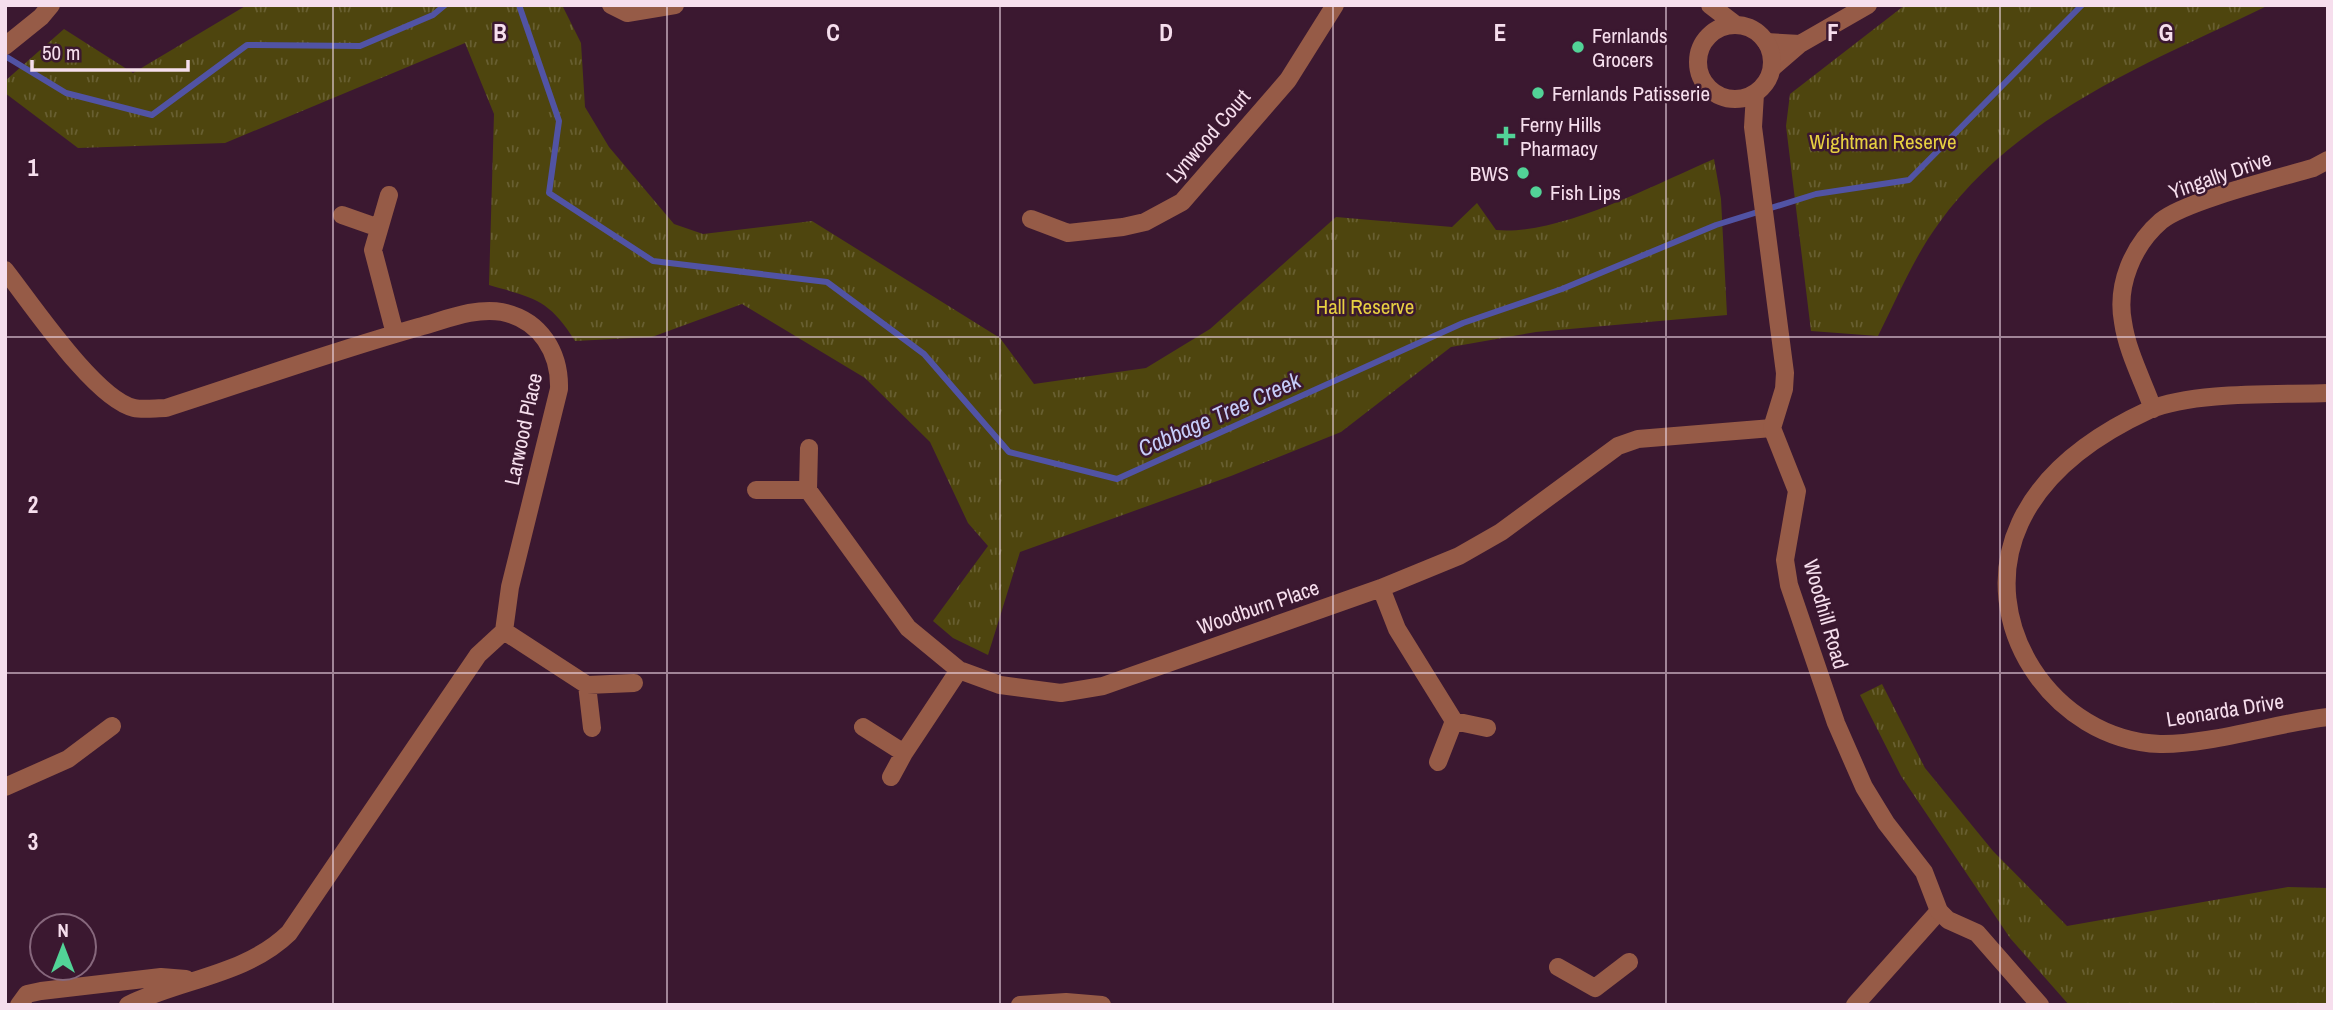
<svg xmlns="http://www.w3.org/2000/svg" width="2333" height="1010" viewBox="0 0 2333 1010" font-family="'Archivo Narrow',sans-serif">
<defs>
<pattern id="park-tufts" width="24" height="20" patternUnits="userSpaceOnUse" patternTransform="scale(1.75)"><rect width="24" height="20" fill="#4e450e"/><path d="M3 7l-1-3M5 7V3M7 7l1-3M15 17l-1-3M17 17v-4M19 17l1-3" fill="none" stroke="#685f31"/></pattern>
</defs>
<rect width="100%" height="100%" fill="#3b1830"/>
<!-- park -->
<path fill="url(#park-tufts)" d="M 247,5 L 562,5 L 581,43 L 585,107 L 609,147 L 674,224 L 703,234 L 812,221 L 1000,338 L 1034,384 L 1146,368 L 1210,329 L 1336,217 L 1452,227 L 1477,203 L 1496,230 C 1560,236 1655,184 1714,159 L 1721,199 L 1727,315 L 1536,332 L 1451,347 L 1341,432 L 1231,476 L 1020,552 L 988,655 L 953,638 L 933,621 L 988,546 L 968,523 L 930,442 L 865,378 L 742,304 L 652,337 L 575,341 C 549,299 534,298 489,285 L 494,114 L 465,43 L 225,143 L 78,148 L 5,93 L 5,81 L 64,29 L 133,73 Z
M 1905,5 L 2269,5 C 2150,63 2019,112 1939,223 C 1914,257 1897,298 1878,336 L 1811,331 L 1786,126 L 1790,94 Z
M 1882,684 L 1925,768 L 1993,851 L 2067,926 L 2288,887 L 2328,888 L 2328,1005 L 2069,1005 L 2010,938 L 1901,776 L 1860,695 Z"/>
<g fill="none" stroke-linecap="round" stroke-linejoin="round">
<!-- stream -->
<path stroke="#5153a4" stroke-width="6" d="M 519,5 L 559,121 L 549,193 L 653,261 L 827,282 L 924,354 L 1009,452 L 1117,479 L 1463,323 L 1562,289 L 1716,225 L 1816,194 L 1909,180 L 2082,5
M 5,56 L 66,93 L 152,115 L 247,45 L 360,46 L 433,15 L 445,5"/>
<!-- minor -->
<path stroke="#965b47" stroke-width="18" d="M 611,5 L 627,13 L 675,5
M 1766,42 L 1800,44
M 5,46 L 41,17 L 51,5
M 1772,68 L 1800,44 L 1868,5
M 389,195 L 373,250 L 395,334
M 342,215 L 379,228
M 1031,219 L 1068,233 L 1123,227 L 1145,222 L 1182,202 L 1288,80 L 1335,5
M 5,270 C 31,303 95,399 134,408 C 143,410 156,408 166,408 C 250,381 334,351 419,327 C 445,320 475,307 502,312 C 541,320 560,353 559,389 L 510,587 L 504,631 L 478,655 L 289,933 C 246,975 181,979 128,1005
M 2328,393 C 2278,395 2194,391 2149,410 C 2097,434 2045,469 2020,523 C 1974,622 2053,740 2160,744 C 2209,745 2277,723 2328,717
M 2153,409 C 2143,381 2127,351 2123,322 C 2116,285 2133,245 2161,221 C 2185,201 2279,178 2313,168 L 2328,160
M 756,490 L 808,490 L 809,448
M 808,490 L 908,628 L 959,670 L 1000,685 L 1061,693 L 1103,686 L 1381,588 L 1459,556 L 1501,532 L 1618,446 L 1638,439 L 1772,428
M 1381,588 L 1397,629 L 1454,721
M 504,631 L 587,685 L 592,728
M 587,685 L 634,683
M 863,727 L 904,753 L 891,777
M 904,753 L 959,670
M 1438,762 L 1454,721 L 1487,728
M 5,787 L 68,759 L 112,726
M 1558,967 L 1595,988 L 1629,962
M 19,1005 L 27,994 L 41,991 L 161,977 L 186,979
M 1855,1005 L 1939,911"/>
<!-- tertiary -->
<path stroke="#965b47" stroke-width="18" d="M 1710,5 L 1736,25
M1698 62a37 37 0 1 1 74 0a37 37 0 1 1-74 0Z
M 1755,94 L 1753,127 L 1785,373 L 1784,389 L 1772,428 L 1797,491 L 1785,560 L 1789,585 L 1836,723 L 1864,787 L 1886,823 L 1924,872 L 1939,911 L 1948,920 L 1977,933 L 2040,1005
M 1020,1005 L 1066,1002 L 1102,1005"/>
</g>
<!-- grid -->
<path fill="none" stroke="#f6deed" stroke-width="2" stroke-opacity="0.55" d="M 333,5 L 333,1005M 667,5 L 667,1005M 1000,5 L 1000,1005M 1333,5 L 1333,1005M 1666,5 L 1666,1005M 2000,5 L 2000,1005M 5,337 L 2328,337M 5,673 L 2328,673"/>
<!-- markers -->
<g fill="#52d397" stroke="#3b1830" stroke-width="2.5">
<circle cx="1578" cy="47" r="7"/>
<circle cx="1538" cy="93" r="7"/>
<path d="M1502.5 125.5h7v7h7v7h-7v7h-7v-7h-7v-7h7z"/>
<circle cx="1523" cy="173" r="7"/>
<circle cx="1536" cy="192" r="7"/>
</g>
<g text-anchor="middle" dominant-baseline="central" stroke-width="5" stroke-linejoin="round" paint-order="stroke">
<!-- poi labels -->
<g font-size="21" fill="#f6deed" stroke="#3b1830" text-anchor="start">
<text x="1592" y="35">Fernlands<tspan x="1592" dy="24">Grocers</tspan></text>
<text x="1552" y="93">Fernlands Patisserie</text>
<text x="1520" y="124">Ferny Hills<tspan x="1520" dy="24">Pharmacy</tspan></text>
<text x="1509" y="173" text-anchor="end">BWS</text>
<text x="1550" y="192">Fish Lips</text>
</g>
<!-- street labels -->
<g font-size="21" fill="#f6deed" stroke="#3b1830">
<text transform="translate(1208 136) rotate(-49)">Lynwood Court</text>
<text transform="translate(2220 175) rotate(-19)">Yingally Drive</text>
<text transform="translate(523 429) rotate(-78)">Larwood Place</text>
<text transform="translate(1258 607) rotate(-19)">Woodburn Place</text>
<text transform="translate(1826 614) rotate(74)">Woodhill Road</text>
<text transform="translate(2225 710) rotate(-9)">Leonarda Drive</text>
</g>
<!-- park labels -->
<g font-size="21" fill="#e7d041" stroke="#3b1830">
<text x="1883" y="141">Wightman Reserve</text>
<text x="1365" y="306">Hall Reserve</text>
</g>
<!-- water labels -->
<g font-size="23" font-style="italic" fill="#c6ccf9" stroke="#3b1830">
<text transform="translate(1219 414) rotate(-24)">Cabbage Tree Creek</text>
</g>
</g>
<g font-size="23" text-anchor="middle" font-weight="bold" fill="#f6deed" stroke="#3b1830" stroke-width="5" stroke-linejoin="round" paint-order="stroke">
<text x="500" y="41">B</text>
<text x="833" y="41">C</text>
<text x="1166" y="41">D</text>
<text x="1500" y="41">E</text>
<text x="1833" y="41">F</text>
<text x="2166" y="41">G</text>
<text x="33" y="176">1</text>
<text x="33" y="513">2</text>
<text x="33" y="850">3</text>
</g>
<!-- border -->
<rect width="2333" height="1010" fill="none" stroke="#f6deed" stroke-width="14"/>
<!-- north arrow -->
<g transform="translate(63 947)"><circle r="33" fill="#3b1830" stroke="#86677c" stroke-width="2"/>
<path d="M0-5L12 26L0 18L-12 26Z" fill="#52d397"/>
<text y="-10" font-size="19" font-weight="bold" text-anchor="middle" fill="#f6deed">N</text>
</g>
<!-- scale -->
<path d="M32 60v10h156v-10" fill="none" stroke="#f6deed" stroke-width="3.5"/>
<text x="42" y="60" font-size="21" fill="#f6deed" stroke="#3b1830" stroke-width="5" paint-order="stroke">50 m</text>
</svg>
